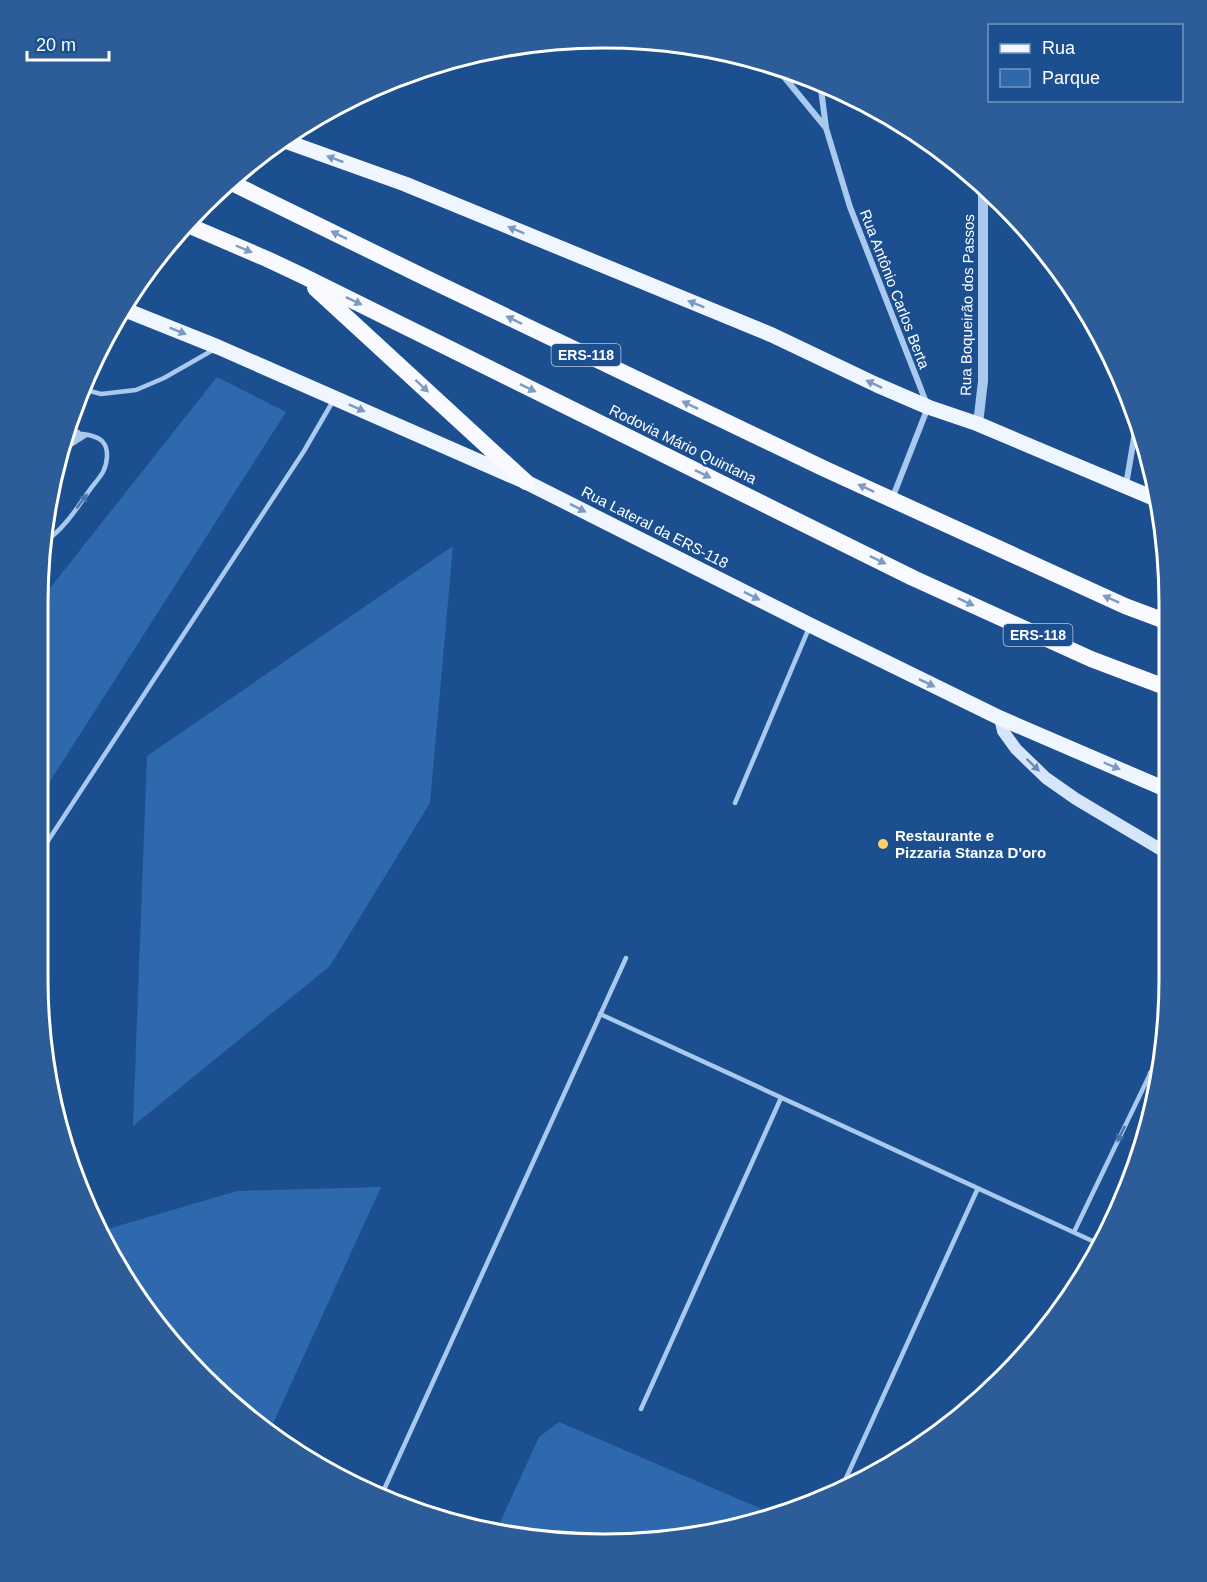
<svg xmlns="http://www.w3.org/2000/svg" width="1207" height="1582" viewBox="0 0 1207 1582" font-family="Arial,sans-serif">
<rect width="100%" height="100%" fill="#1b4f8f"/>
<!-- green -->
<path fill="#2e69ad" d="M 217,377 L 286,412 L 38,800 L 39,602 Z
M 453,546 L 430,803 L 330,966 L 133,1126 L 147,756 Z
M 381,1187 L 270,1430 L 204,1379 L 114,1262 L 101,1231 L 237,1191 Z
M 559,1422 L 778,1516 L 640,1543 L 497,1529 L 539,1437 Z"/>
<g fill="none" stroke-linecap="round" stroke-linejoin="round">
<!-- service -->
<path stroke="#a9c9ee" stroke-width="4.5" d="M 82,389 L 101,394 L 136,390 L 164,378 L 213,350
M 68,428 L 78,432
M 63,440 L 80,436
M 58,453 L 86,435
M 43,543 C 62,531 76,510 89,491 C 93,485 99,479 103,472 C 107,464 110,449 102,441 C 93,433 77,434 66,432
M 735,803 L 809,628
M 38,856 L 304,451 L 333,401
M 600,1014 L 1099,1244
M 1150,1073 L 1159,1077
M 1074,1232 L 1165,1043
M 641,1409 L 781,1098
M 842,1487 L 978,1188
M 382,1494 L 626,958"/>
<!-- minor -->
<path stroke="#a9c9ee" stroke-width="6" d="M 776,67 L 826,128
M 820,81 L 826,128 L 850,207 L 928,407 L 892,499
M 1126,485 L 1134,438 L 1136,415"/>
<!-- tertiary -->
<path stroke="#a9c9ee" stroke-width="10" d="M 978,424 L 983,381 L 983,187"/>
<!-- secondary -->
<path stroke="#d6e6fa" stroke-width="12" d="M 1000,718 L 1003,731 L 1016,749 L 1046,778 L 1076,799 L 1165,852"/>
<!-- primary -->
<path stroke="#f0f6ff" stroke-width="15" d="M 282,140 L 405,184 L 772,335 L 877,385 L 928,407 L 978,424 L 1158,500
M 123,309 L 218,347 L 526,482 L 810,625 L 1000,718 L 1165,789"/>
<!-- trunk -->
<path stroke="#f8faff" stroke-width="16" d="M 234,184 L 426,278 L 825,469 L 1125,606 L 1165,621
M 190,226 L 267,259 L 301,275 L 913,578 L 1091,659 L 1165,687
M 315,288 L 526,482"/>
</g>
<!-- one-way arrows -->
<defs><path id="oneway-solid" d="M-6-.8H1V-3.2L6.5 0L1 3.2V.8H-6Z" transform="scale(1.5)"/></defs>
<g fill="#7b9ac1">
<use href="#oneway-solid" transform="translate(335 159) rotate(-160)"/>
<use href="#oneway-solid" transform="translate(516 230) rotate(-158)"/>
<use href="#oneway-solid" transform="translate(696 304) rotate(-158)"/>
<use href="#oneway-solid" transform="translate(178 331) rotate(22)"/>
<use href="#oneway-solid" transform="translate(874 384) rotate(-155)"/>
<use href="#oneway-solid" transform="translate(357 408) rotate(24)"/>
<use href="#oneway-solid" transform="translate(578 508) rotate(27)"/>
<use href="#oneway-solid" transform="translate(752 596) rotate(27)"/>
<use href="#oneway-solid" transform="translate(927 683) rotate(26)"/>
<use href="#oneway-solid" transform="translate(1112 766) rotate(23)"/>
</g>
<g fill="#7e9cc1">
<use href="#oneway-solid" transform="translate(339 235) rotate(-154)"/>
<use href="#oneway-solid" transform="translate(244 249) rotate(23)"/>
<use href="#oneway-solid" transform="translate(354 301) rotate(26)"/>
<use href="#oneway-solid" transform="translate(514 320) rotate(-154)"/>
<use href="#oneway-solid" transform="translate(422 386) rotate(43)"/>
<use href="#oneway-solid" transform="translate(528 388) rotate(26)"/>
<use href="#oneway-solid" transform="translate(690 405) rotate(-154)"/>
<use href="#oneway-solid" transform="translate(703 474) rotate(26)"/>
<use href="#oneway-solid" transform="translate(866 488) rotate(-155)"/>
<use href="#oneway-solid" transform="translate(878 560) rotate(26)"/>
<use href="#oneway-solid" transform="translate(1111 599) rotate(-156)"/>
<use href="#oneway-solid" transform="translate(966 602) rotate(25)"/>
</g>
<g fill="#4674ac">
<use href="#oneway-solid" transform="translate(82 501) rotate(-53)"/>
<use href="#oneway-solid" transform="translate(1121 1134) rotate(116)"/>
</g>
<use fill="#668bba" href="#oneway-solid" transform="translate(1033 765) rotate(44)"/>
<!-- markers -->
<circle fill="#ffd166" stroke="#1b4f8f" stroke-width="2" cx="883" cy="844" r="6"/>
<g text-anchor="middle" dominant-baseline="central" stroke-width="5" stroke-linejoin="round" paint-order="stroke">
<!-- shield labels -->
<g fill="#1b4f8f" stroke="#bbcadd" stroke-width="1.5">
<rect x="551.5" y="344" width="69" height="22" rx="4.5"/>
<rect x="1003.5" y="624" width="69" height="22" rx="4.5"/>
</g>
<g font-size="14" font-weight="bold" fill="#fff">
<text x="586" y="355">ERS-118</text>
<text x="1038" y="635">ERS-118</text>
</g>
<!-- street labels -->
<g font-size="15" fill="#fff" stroke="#1b4f8f">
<text transform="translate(895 289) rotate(69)">Rua Antônio Carlos Berta</text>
<text transform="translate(967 305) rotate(-89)">Rua Boqueirão dos Passos</text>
<text transform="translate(683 444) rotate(26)">Rodovia Mário Quintana</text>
<text transform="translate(655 527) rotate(27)">Rua Lateral da ERS-118</text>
</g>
<!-- poi labels -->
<g font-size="15" font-weight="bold" fill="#fff" stroke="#1b4f8f" text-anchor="start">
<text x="895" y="835">Restaurante e<tspan x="895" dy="17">Pizzaria Stanza D'oro</tspan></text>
</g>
</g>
<!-- crop -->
<path d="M0 0H1207V1582H0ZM603 48H604A555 555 0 0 1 1159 603V979A555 555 0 0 1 604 1534H603A555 555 0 0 1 48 979V603A555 555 0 0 1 603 48Z" fill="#2d5d98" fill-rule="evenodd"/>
<path fill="none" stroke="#fff" stroke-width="3" d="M603 48H604A555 555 0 0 1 1159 603V979A555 555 0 0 1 604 1534H603A555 555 0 0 1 48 979V603A555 555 0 0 1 603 48Z"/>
<!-- legend -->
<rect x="988" y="24" width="195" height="78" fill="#1b4f8f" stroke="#7695bc" stroke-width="1.5"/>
<rect x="1000" y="44" width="30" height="9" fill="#f0f6ff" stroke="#7695bc" stroke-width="1.5"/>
<text x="1042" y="54" font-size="18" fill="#ffffff">Rua</text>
<rect x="1000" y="69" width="30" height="18" fill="#2e69ad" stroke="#7695bc" stroke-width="1.5"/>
<text x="1042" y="84" font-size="18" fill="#ffffff">Parque</text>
<!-- scale -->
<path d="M27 51v9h82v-9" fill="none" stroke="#ffffff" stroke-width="3"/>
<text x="36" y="51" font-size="18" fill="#ffffff" stroke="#1b4f8f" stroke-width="4.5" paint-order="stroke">20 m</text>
</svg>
